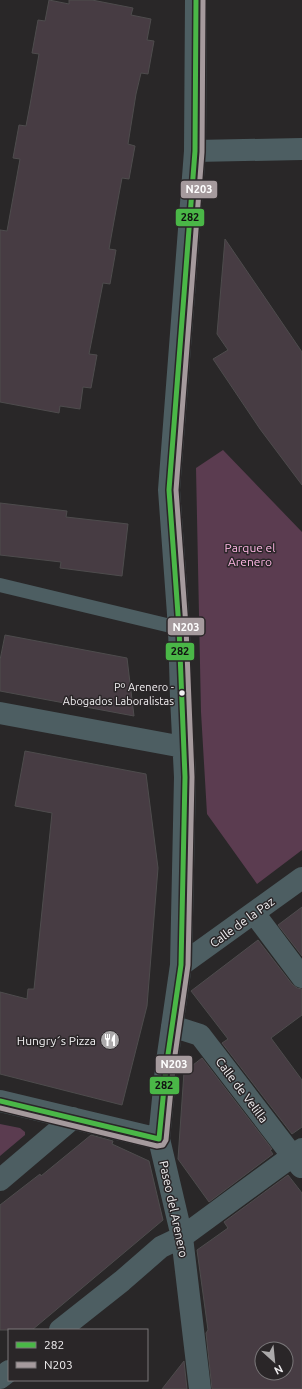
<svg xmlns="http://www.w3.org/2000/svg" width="302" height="1389" viewBox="0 0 302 1389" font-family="Ubuntu,sans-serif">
<rect width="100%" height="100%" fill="#292728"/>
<!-- green -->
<path fill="#5b3c50" d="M 223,450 L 302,532 L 302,850 L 257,884 L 207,814 L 201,712 L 196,468 Z
M 0,1124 L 20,1128 L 25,1132 L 25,1135 L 0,1156 Z"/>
<!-- building -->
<path fill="#473c43" stroke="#4e4c4d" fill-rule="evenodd" d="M 49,0 L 69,4 L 69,0 L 92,0 L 133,8 L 131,15 L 151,19 L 147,40 L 154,41 L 148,74 L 141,73 L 136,94 L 128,144 L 135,146 L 129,179 L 122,178 L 114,221 L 109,249 L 116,250 L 110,284 L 103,283 L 89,354 L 97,355 L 91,388 L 83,387 L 80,409 L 60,406 L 59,413 L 0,402 L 0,230 L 7,231 L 20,159 L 13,158 L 19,125 L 26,126 L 30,105 L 39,54 L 32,53 L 38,20 L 45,21 Z
M 225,239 L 302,352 L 302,485 L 260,429 L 213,359 L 228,350 L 217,334 Z
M 0,503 L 67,511 L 66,517 L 128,524 L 122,576 L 60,568 L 61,562 L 0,555 Z
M 5,635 L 127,658 L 134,716 L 0,691 L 0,660 Z
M 25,751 L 146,774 L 158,868 L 147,1006 L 122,1105 L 0,1074 L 0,992 L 27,999 L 28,989 L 34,989 L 52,813 L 15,806 Z
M 302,907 L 302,956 L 278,925 Z
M 258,940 L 292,984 L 297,988 L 302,989 L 302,1015 L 271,1038 L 302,1080 L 302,1127 L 292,1134 L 222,1043 L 228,1039 L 191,991 Z
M 202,1058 L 272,1149 L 270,1150 L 273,1154 L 209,1202 L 178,1159 L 184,1072 Z
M 91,1135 L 113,1141 L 112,1144 L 149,1161 L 163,1220 L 32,1330 L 0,1330 L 0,1205 L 40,1174 L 41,1176 Z
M 288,1175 L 302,1193 L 302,1389 L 212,1389 L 206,1333 L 208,1330 L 197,1250 L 228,1228 L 224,1222 ZM 262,1349 L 286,1349 L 286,1373 L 262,1373 Z
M 184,1361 L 187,1389 L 162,1389 Z"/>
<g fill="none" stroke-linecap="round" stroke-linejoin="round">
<!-- lane -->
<path stroke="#4d5e62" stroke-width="14" d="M 0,585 L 179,628"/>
<!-- street -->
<path stroke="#4d5e62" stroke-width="22" d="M 196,0 L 195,151 L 169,490 L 179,628 L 181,697 L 185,777 L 181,965 L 166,1068 L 159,1139 L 182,1237 L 200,1389
M 195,151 L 302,149
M 0,713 L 183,747
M 254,913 L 302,977
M 181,965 L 302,878
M 172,1026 L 200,1035 L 301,1167
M 0,1101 L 159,1139
M 0,1180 L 73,1118
M 60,1330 L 122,1281 L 161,1247 L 182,1237 L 302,1149
M 0,1378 L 9,1371"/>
<!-- bus-1 casing -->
<g stroke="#2a2628" stroke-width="8">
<path id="bus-1" d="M 0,1101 L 159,1139 L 166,1068 L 181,965 L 185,777 L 179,628 L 169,490 L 195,151 L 196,0"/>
</g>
<!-- bus-2 casing -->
<g stroke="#2a2628" stroke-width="8">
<path id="bus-2" d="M 0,1108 L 157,1146 L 163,1145 L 166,1140 L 173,1069 L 188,965 L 192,777 L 186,627 L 176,490 L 202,152 L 203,0"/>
</g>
<!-- bus-1 -->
<use href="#bus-1" stroke="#4ab747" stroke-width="5"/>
<!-- bus-2 -->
<use href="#bus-2" stroke="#a59a9d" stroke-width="5"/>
</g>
<!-- icons -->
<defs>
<g id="restaurant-disc" transform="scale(1)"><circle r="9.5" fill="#acaaab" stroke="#2a2628"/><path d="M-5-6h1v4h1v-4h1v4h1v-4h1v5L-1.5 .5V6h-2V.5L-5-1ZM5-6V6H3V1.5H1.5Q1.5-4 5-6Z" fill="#fff"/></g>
</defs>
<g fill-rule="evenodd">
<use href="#restaurant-disc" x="110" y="1040"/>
</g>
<!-- markers -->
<circle fill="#f2f0f2" stroke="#2a2628" stroke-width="1.5" cx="182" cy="693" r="3.5"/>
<g text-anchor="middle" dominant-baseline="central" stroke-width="3" stroke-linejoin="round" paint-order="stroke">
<!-- bus labels -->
<g font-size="11" fill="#f2f0f2" stroke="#2a2628" text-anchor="end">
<text x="174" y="687">Pº Arenero -<tspan x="174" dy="14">Abogados Laboralistas</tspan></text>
</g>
<!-- park labels -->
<g font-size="12" fill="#ffb7e5" stroke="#2a2628">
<text x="250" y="547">Parque el<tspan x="250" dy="14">Arenero</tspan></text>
</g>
<!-- street labels -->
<g font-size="12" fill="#f2f0f2" stroke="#2a2628">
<text transform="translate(242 922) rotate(-36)">Calle de la Paz</text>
<text transform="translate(242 1090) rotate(53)">Calle de Velilla</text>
<text transform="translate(174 1209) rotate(78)">Paseo del Arenero</text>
</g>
<!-- poi labels -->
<g font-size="12" fill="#f2f0f2" stroke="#2a2628" text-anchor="end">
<text x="96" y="1040">Hungry´s Pizza</text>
</g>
</g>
<g stroke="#2a2628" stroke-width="1.5">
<rect x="180" y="180" width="38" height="19" rx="4" fill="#a59a9d"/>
<rect x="175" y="208" width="30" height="19" rx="4" fill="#4ab747"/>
<rect x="167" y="617" width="38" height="19" rx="4" fill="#a59a9d"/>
<rect x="165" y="642" width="30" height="19" rx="4" fill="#4ab747"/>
<rect x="155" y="1055" width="38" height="19" rx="4" fill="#a59a9d"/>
<rect x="149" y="1076" width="31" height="19" rx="4" fill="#4ab747"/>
</g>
<g font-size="11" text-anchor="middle" font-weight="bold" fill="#fff">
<text x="199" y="193">N203</text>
<text x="186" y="631">N203</text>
<text x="174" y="1068">N203</text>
</g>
<g font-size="11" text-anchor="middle" font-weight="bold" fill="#111">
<text x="190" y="221">282</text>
<text x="180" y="655">282</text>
<text x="164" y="1089">282</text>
</g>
<!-- legend -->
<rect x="8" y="1329" width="140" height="52" fill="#2a2628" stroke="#7a7779"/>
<rect x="16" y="1342" width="20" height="6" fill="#4ab747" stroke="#7a7779"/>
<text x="44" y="1349" font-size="12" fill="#f2f0f2">282</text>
<rect x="16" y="1362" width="20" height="6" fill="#a59a9d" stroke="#7a7779"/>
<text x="44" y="1369" font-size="12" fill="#f2f0f2">N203</text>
<!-- north arrow -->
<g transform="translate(274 1361) rotate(153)"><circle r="19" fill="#2a2628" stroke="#7a7779"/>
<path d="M0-3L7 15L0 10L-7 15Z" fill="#acaaab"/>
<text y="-6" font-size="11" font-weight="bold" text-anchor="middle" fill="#f2f0f2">N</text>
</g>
</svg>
